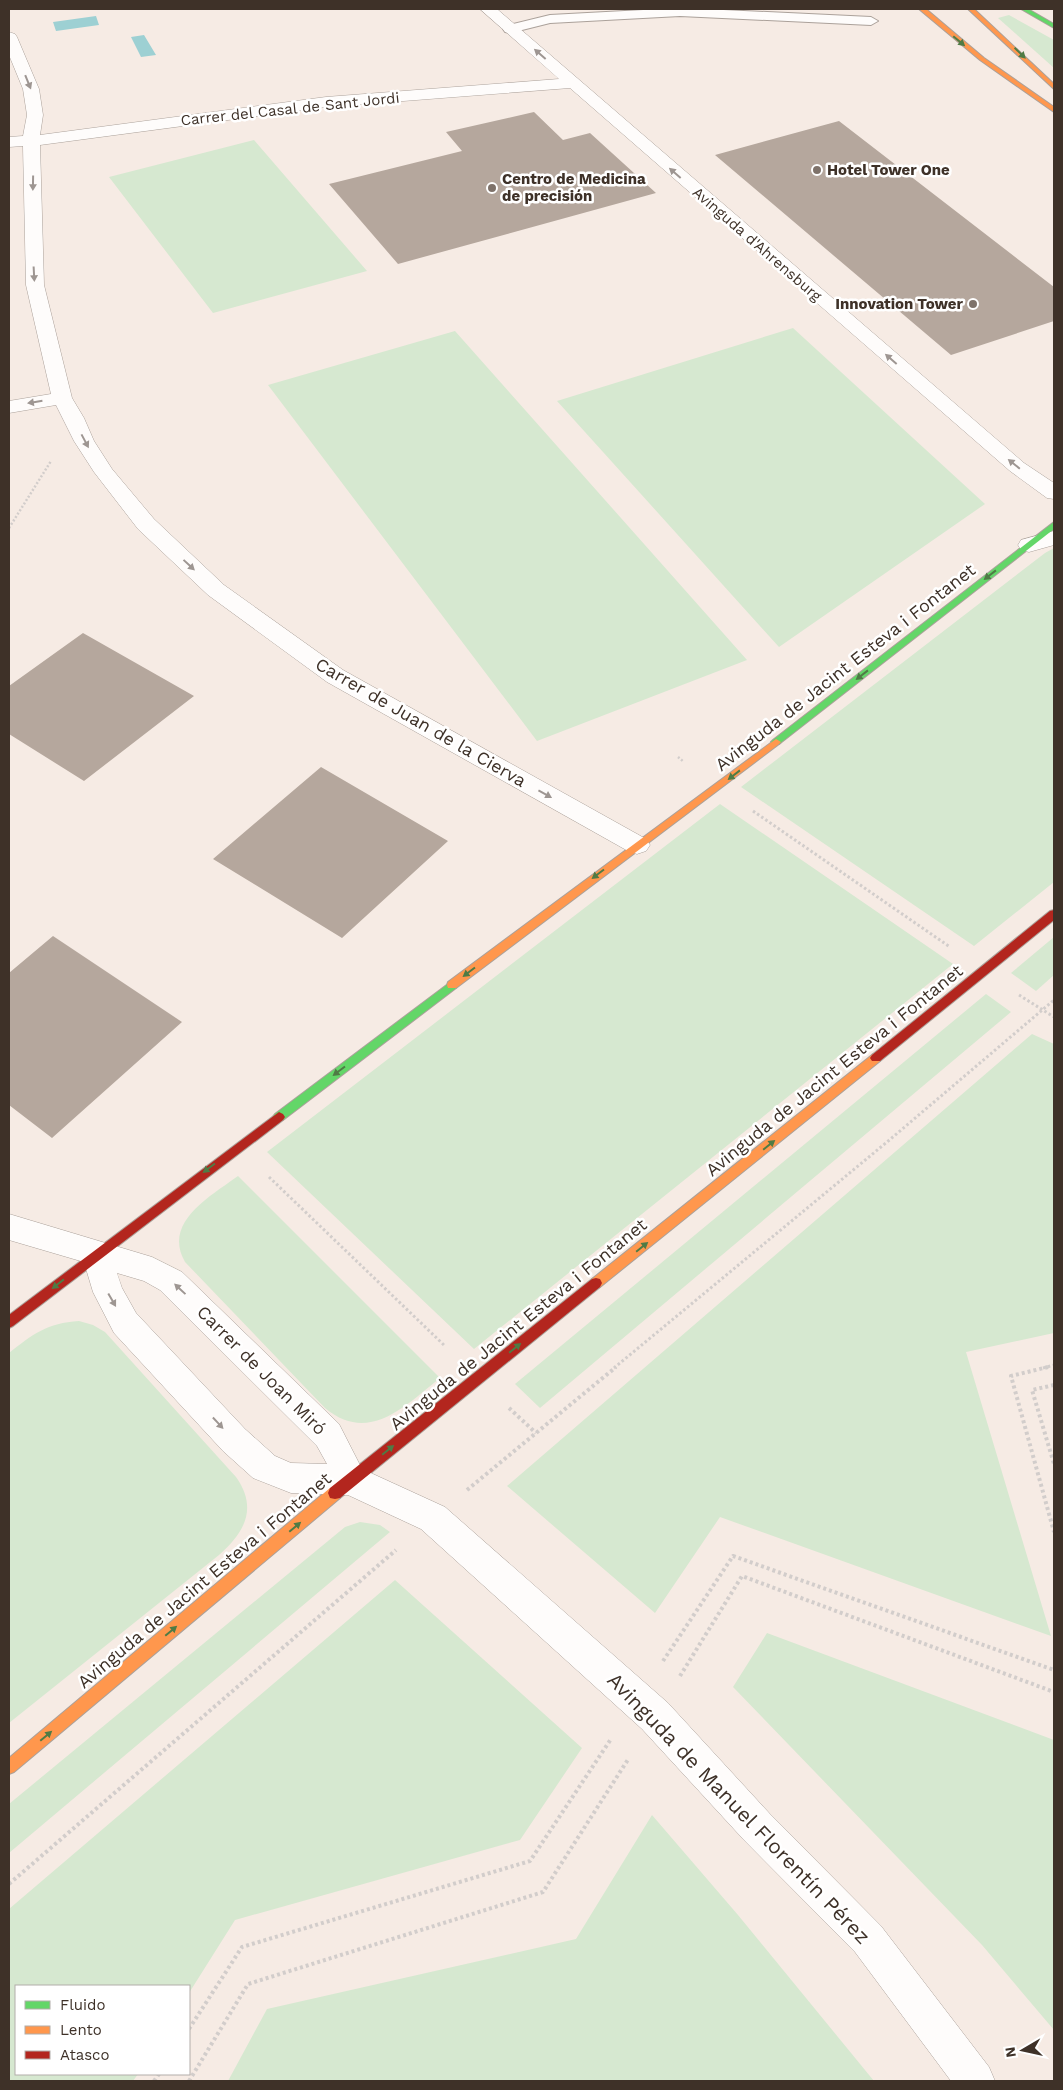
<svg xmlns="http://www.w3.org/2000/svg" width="1063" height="2090" viewBox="0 0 1063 2090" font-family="'Work Sans',sans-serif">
<rect width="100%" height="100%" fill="#f6ebe4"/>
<!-- green -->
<path fill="#d6e8d0" d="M 1009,15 L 1054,40 L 1054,68 L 998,18 Z
M 254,140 L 367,271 L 213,313 L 109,177 Z
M 793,328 L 985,504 L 779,647 L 557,401 Z
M 455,331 L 747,660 L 537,741 L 268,385 Z
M 1054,548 L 1054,882 L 974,946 L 741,787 L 1045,553 Z
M 720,804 L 953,964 L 474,1349 L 267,1152 Z
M 1054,937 L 1054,975 L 1036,991 L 1011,973 Z
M 986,994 L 1011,1012 L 540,1408 L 515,1384 Z
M 1032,1034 L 1054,1044 L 1054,1333 L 966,1352 L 1051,1636 L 720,1517 L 655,1613 L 507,1486 Z
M 238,1176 L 440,1378 C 406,1405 369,1445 325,1408 L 185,1262 C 162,1222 211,1196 238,1176 Z
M 79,1321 L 93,1325 L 105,1332 L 236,1477 C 258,1508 245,1532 219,1555 L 9,1723 L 9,1353 C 33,1334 47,1323 79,1321 Z
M 360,1522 L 380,1525 L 390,1532 L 9,1853 L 9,1804 L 345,1527 Z
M 395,1580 L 582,1748 L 520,1840 L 235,1920 L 189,1993 L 189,1986 L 16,1986 L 16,2074 L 138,2074 L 133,2081 L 9,2081 L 9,1909 Z
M 767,1633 L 1054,1740 L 1054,2030 L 982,1945 L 733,1687 Z
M 652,1815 L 738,1915 L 874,2081 L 228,2081 L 267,2009 L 576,1939 Z"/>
<!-- water -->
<path fill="#9dd0d3" d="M 96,16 L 99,25 L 56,31 L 53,22 Z
M 144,35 L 156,55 L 141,57 L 131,37 Z"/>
<!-- building -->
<path fill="#b5a79d" d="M 534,112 L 563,140 L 590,133 L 656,193 L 398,264 L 329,184 L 462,151 L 446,132 Z
M 839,121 L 1054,287 L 1054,321 L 951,355 L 715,155 Z
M 83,633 L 194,696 L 84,781 L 9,734 L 9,686 Z
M 321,767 L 448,841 L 342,938 L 213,859 Z
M 53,936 L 182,1022 L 52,1138 L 9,1105 L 9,973 Z"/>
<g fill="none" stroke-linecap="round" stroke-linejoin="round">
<!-- lane casing -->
<g stroke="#aba19a" stroke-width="2">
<path id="lane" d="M 662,9 L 703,9 L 871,17 L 878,21 L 871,25 L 680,16 L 550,23 L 510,33 L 505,32 L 503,29 L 505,26 L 550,15 Z"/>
</g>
<!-- street casing -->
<g stroke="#aba19a" stroke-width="1">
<path id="street" d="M 480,9 L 497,9 L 1024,463 L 1054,483 L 1054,499 L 1047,498 L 1010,471 L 570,88 L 326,107 L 40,145 L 44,285 L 72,398 L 84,418 L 94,441 L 112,469 L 154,519 L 224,585 L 343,670 L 646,839 L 650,845 L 646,851 L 637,854 L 628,851 L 327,682 L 208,595 L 138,529 L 94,472 L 74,441 L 56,405 L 9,413 L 9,401 L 51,394 L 26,285 L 23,146 L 9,147 L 9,137 L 23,136 L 27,115 L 23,89 L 9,55 L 9,32 L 15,34 L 17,37 L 39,89 L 43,115 L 40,135 L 326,97 L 559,79 Z
M 1054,531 L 1054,545 L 1029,552 L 1021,550 L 1018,545 L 1021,540 Z
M 9,1214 L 152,1257 L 182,1272 L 339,1424 L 362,1469 L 445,1507 L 668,1703 L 770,1814 L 881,1926 L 989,2067 L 995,2081 L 951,2081 L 855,1952 L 744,1840 L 642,1729 L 421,1529 L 348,1495 L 291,1493 L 253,1478 L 223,1451 L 114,1333 L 93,1292 L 84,1262 L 9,1240 ZM 117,1273 L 144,1281 L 160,1290 L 317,1446 L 327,1464 L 291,1463 L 275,1456 L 245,1429 L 136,1313 L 122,1288 Z"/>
</g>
<!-- fast casing -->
<g stroke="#aba19a" stroke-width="2">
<path id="fast" d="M 1021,9 L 1028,9 L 1054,24 L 1054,28 Z
M 1054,522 L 1054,529 L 779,744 L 773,744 L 771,742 L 773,740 Z
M 452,981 L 456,982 L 457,985 L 456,988 L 283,1120 L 275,1120 L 273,1117 L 275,1114 Z"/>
</g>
<!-- slow casing -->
<g stroke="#aba19a" stroke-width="2">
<path id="slow" d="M 919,9 L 926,9 L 984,58 L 1054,107 L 1054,112 L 980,60 Z
M 968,9 L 974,9 L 1054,84 L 1054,89 Z
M 776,739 L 781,742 L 779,744 L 456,988 L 448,988 L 447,985 L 448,982 Z
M 876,1053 L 880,1055 L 882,1058 L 880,1061 L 600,1287 L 596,1288 L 592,1287 L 590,1283 L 592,1279 L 872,1055 Z
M 335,1487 L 340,1488 L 342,1493 L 340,1498 L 14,1772 L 9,1774 L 9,1758 L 330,1488 Z"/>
</g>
<!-- jam casing -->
<g stroke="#aba19a" stroke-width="2">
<path id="jam" d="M 1054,910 L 1054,920 L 880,1061 L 872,1061 L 870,1058 L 872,1055 L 1050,911 Z
M 279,1112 L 283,1114 L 285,1117 L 283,1120 L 13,1326 L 9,1328 L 9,1315 Z
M 596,1278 L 600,1279 L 602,1283 L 600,1287 L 340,1498 L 335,1499 L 330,1498 L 328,1493 L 330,1488 L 592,1279 Z"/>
</g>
<!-- path-far2 -->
<path stroke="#d2cdcb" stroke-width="2.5" stroke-dasharray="2 2" stroke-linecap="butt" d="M 9,528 L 51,461
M 678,757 L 684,762"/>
<!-- path-far1 -->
<path stroke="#d2cdcb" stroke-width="3" stroke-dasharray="2.5 2.5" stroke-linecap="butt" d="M 753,811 L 950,947
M 1019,995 L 1054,1017
M 269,1177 L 445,1346
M 614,1368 L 887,1142 L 1054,1000
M 1043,1368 L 1054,1365"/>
<!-- path -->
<path stroke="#d2cdcb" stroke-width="4" stroke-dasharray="3 3" stroke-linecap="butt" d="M 1048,1367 L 1011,1376 L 1054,1532
M 1054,1385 L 1032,1390 L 1054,1464
M 509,1408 L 536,1433
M 467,1490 L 616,1367
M 663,1661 L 733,1556 L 1054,1670
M 680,1676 L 742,1576 L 1054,1692
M 9,1884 L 396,1550
M 189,2029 L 242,1947 L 530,1861 L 611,1739
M 154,2081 L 159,2074
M 189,2081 L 248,1984 L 543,1892 L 629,1758"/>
<!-- lane -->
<use href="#lane" fill="#fefcfb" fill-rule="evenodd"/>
<!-- street -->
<use href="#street" fill="#fefcfb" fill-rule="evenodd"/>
<!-- fast -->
<use href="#fast" fill="#63d668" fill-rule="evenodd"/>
<!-- slow -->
<use href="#slow" fill="#ff974d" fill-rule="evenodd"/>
<!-- jam -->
<use href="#jam" fill="#b3261e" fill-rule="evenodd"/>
</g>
<!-- one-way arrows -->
<defs><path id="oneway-solid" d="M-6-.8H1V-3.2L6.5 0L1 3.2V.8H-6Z" transform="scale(1.25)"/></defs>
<g fill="#4f7b45">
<use href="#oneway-solid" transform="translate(959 41) rotate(40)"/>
<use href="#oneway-solid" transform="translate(1020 53) rotate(44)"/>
<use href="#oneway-solid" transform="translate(990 575) rotate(142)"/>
<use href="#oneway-solid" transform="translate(862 675) rotate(142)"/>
<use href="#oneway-solid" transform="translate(734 775) rotate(142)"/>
<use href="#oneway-solid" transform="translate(598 874) rotate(143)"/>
<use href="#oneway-solid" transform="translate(469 972) rotate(143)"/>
<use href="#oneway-solid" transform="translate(339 1071) rotate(143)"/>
<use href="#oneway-solid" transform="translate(769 1145) rotate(-39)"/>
<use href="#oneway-solid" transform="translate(209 1168) rotate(143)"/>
<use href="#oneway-solid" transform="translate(642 1247) rotate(-39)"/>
<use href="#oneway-solid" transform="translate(58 1284) rotate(142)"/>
<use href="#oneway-solid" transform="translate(515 1348) rotate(-39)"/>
<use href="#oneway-solid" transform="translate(388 1450) rotate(-39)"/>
<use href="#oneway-solid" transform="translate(295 1527) rotate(-40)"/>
<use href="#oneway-solid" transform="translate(171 1631) rotate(-40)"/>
<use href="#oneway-solid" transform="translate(46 1736) rotate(-40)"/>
</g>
<g fill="#9e9692">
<use href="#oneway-solid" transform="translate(540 54) rotate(-139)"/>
<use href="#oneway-solid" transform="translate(28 82) rotate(68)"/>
<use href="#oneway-solid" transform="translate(675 173) rotate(-139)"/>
<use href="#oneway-solid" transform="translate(33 183) rotate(91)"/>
<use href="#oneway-solid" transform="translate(34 274) rotate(87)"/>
<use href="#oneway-solid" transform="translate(891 359) rotate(-139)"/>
<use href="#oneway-solid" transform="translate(35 402) rotate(171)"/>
<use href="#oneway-solid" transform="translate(85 441) rotate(62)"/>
<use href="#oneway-solid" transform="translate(1014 464) rotate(-141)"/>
<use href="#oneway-solid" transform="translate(189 565) rotate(43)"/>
<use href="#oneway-solid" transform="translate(545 794) rotate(29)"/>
<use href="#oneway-solid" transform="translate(180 1289) rotate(-137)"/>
<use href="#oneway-solid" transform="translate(112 1300) rotate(60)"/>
<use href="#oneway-solid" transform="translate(218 1423) rotate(47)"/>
</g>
<!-- markers -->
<g fill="#7e726a" stroke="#fff" stroke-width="2">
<circle cx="817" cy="170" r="5"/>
<circle cx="492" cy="188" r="5"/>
<circle cx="973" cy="304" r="5"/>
</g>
<g text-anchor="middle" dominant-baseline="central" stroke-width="5" stroke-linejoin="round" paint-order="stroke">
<!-- far-street labels -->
<g font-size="15" fill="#3e3128" stroke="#fff">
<text transform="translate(290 109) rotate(-6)">Carrer del Casal de Sant Jordi</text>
<text transform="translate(757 244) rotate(41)">Avinguda d'Ahrensburg</text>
</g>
<!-- far-poi labels -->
<g font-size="15" font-weight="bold" fill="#3e3128" stroke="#fff" text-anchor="start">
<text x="827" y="170">Hotel Tower One</text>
<text x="502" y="179">Centro de Medicina<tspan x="502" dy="17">de precisión</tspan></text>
<text x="963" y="304" text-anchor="end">Innovation Tower</text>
</g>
<!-- street labels -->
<g font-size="18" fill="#3e3128" stroke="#fff">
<text transform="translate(845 667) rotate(-38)">Avinguda de Jacint Esteva i Fontanet</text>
<text transform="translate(421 722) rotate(30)">Carrer de Juan de la Cierva</text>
<text transform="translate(834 1070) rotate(-39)">Avinguda de Jacint Esteva i Fontanet</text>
<text transform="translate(518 1324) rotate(-39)">Avinguda de Jacint Esteva i Fontanet</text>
<text transform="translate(262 1370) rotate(45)">Carrer de Joan Miró</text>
<text transform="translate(204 1580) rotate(-40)">Avinguda de Jacint Esteva i Fontanet</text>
</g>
<!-- near-street labels -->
<g font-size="21" fill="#3e3128" stroke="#fff">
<text transform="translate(739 1808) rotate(46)">Avinguda de Manuel Florentín Pérez</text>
</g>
</g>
<!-- border -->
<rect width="1063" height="2090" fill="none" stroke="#3e3128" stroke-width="20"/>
<!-- legend -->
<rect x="15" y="1985" width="175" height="90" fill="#ffffff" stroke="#b2ada9"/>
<rect x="25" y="2001" width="25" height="8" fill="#63d668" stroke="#b2ada9"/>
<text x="60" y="2010" font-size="15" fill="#3e3128">Fluido</text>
<rect x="25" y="2026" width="25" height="8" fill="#ff974d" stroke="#b2ada9"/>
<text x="60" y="2035" font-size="15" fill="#3e3128">Lento</text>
<rect x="25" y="2051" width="25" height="8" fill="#b3261e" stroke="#b2ada9"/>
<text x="60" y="2060" font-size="15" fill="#3e3128">Atasco</text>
<!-- north arrow -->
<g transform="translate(1023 2050) rotate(261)" stroke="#ffffff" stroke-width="4" paint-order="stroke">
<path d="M0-4L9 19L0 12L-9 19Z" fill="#3e3128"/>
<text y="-8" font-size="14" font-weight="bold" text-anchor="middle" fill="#3e3128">N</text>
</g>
</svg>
